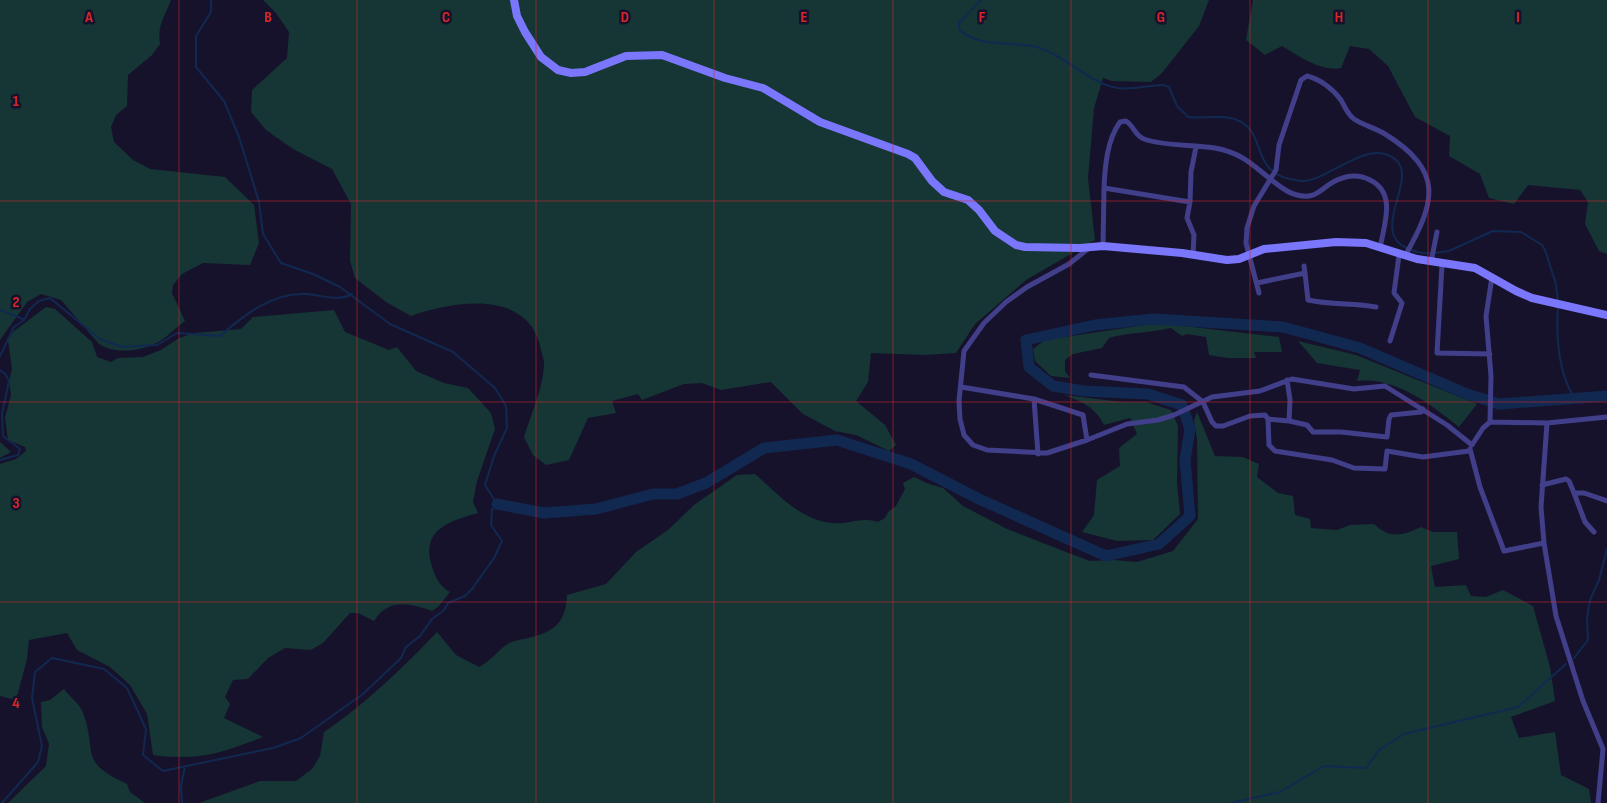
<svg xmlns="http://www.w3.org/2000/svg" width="1607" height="803" viewBox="0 0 1607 803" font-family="'Sofia Sans Condensed',sans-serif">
<rect width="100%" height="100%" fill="#17122c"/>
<!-- green -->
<path fill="#153635" d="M 0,0 L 171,0 C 165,16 157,25 160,44 L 152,55 L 128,75 L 127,106 L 116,115 L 111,127 L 114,142 L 133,160 L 150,169 L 225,177 L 254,205 L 259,243 L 250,265 L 203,263 L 182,274 L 173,285 L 172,293 L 185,321 C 177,327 169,335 160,341 C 144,351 115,355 99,344 L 61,300 L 41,294 L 27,302 L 0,340 Z
M 263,0 L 1209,0 L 1199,26 L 1162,73 L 1151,82 L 1112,81 L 1103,78 L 1094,108 L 1088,178 L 1095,240 L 1026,280 L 975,324 L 956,353 L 925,355 L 871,353 L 868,382 L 856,401 L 885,425 L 896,445 L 889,451 L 856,435 L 835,431 L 803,414 L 771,382 L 721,390 L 702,383 L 684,384 L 642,400 L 638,394 L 612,401 L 616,413 L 588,418 L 569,460 L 546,465 L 533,455 L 524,437 C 531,414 542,391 544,367 C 545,360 541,352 540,345 C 525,289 453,301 411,316 L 386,302 L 355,278 L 350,261 L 351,204 L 332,169 L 293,149 L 266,130 L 251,112 L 252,90 L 287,58 L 289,32 L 276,13 Z
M 1253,0 L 1607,0 L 1607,254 L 1599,251 L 1585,224 L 1588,202 L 1580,190 L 1528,185 L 1514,204 L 1489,198 L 1480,174 L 1449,156 L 1450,136 L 1415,117 L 1388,66 L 1369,49 L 1350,46 L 1341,68 C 1321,72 1299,56 1282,46 L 1265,55 L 1246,40 Z
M 46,307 L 55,309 L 92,342 L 97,357 L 111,362 L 118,358 L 143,357 L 161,350 L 179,338 L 195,333 L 241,329 L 253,317 L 334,310 L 345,332 L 389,350 L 397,347 L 416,371 L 444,383 L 468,388 L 491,413 L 495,429 L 477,481 L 473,502 L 478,513 C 449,521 420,530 432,567 C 436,578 439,586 450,592 L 438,607 L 432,611 C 410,603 388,598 374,621 L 358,613 L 350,613 L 323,643 L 311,650 L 285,648 L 268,658 L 248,679 L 233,680 L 225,697 L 230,704 L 224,718 L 263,737 C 221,753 199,761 153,755 L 147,714 L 130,685 L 110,667 L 77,650 L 67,633 L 29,640 L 27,659 L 16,700 L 0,696 L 0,464 L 16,459 L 26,451 L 25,447 L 8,440 L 5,418 L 11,395 L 9,381 L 12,369 L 8,340 L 13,332 Z
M 1158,323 L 1279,337 L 1282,352 L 1254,352 L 1256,358 L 1228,358 L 1209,355 L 1206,337 L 1187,334 L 1182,336 L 1171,328 C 1150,333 1130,332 1109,338 L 1102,348 L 1073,354 L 1065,360 L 1065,371 L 1070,378 L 1051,376 L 1035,361 L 1033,349 L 1045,340 Z
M 1298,341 L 1356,355 L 1477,404 L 1459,427 C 1430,404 1396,377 1357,381 L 1360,370 L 1317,363 Z
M 1064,395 L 1122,402 L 1146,402 L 1171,410 L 1178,426 L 1177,483 L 1180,514 L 1153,540 L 1117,541 L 1082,532 L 1094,515 L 1097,480 L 1120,466 L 1119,448 L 1137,434 L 1130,418 L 1104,425 C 1095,407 1083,402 1064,395 Z
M 1197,412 L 1215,456 L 1243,457 L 1259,464 L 1257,477 L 1278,493 L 1293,496 L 1295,515 L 1310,519 L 1311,528 L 1337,530 L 1350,525 L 1374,524 C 1389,539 1403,536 1421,527 L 1433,532 L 1457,532 L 1459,559 L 1431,566 L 1435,587 L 1466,585 L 1471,596 L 1486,597 L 1503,590 L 1533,606 L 1550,667 L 1555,701 L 1511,717 L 1519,738 L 1555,732 L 1561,775 L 1589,789 L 1591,803 L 199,803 L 260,781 L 296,781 L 312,769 L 320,756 L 324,732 C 363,706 405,666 437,632 L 456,655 L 479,667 C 492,660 499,649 509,643 C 513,641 519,640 524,639 C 551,633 566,626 567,595 L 606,584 L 636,552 L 668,530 L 694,505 L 737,475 L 755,474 C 778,494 800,520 832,523 C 849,525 860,516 878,522 L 885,518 L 888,512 L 896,506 L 905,489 L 903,483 L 914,477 L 929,484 L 943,488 L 963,506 L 1007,529 L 1066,552 L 1090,561 L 1114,560 L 1137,562 L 1173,551 L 1198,519 L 1197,439 L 1194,420 Z
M 0,442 L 11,452 L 0,458 Z
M 64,689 C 70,698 79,702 83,713 C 98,753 77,761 127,784 L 130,792 L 145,803 L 8,803 L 46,766 L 49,744 L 42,727 L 41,702 L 50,700 Z"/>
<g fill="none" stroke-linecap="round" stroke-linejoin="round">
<!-- stream -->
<path stroke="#112951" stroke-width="2" d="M 981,0 L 959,23 L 959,29 C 978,49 1015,40 1040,48 C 1068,57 1088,83 1118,88 C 1133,90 1149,85 1164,85 L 1169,87 L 1177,106 L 1188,117 C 1204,119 1223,114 1237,120 C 1270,133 1246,176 1301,181 C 1327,183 1371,134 1397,161 C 1417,182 1368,233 1409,249 C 1417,252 1422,254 1430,253
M 1435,253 L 1449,251 L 1493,231 L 1521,232 L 1542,245 L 1545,250 L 1556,284 L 1558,302
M 1558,307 C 1556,335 1558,373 1574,397
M 0,310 L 23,319
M 0,356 L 14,327 L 24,320 L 30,309 L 39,301 L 50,298 L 100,339 L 122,347 L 157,345 L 177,333 L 220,336 C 243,316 272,292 306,294 C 322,295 337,302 352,294
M 0,370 L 6,375 L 9,381 L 2,414 L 3,436 L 20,449 L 18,455 L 0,460
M 1574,658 L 1588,640 L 1587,619 L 1590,600 L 1599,580 L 1607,549
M 2,803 L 38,762 L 42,746 L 32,698 L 35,672 L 52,658 L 104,669 L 127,688 L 146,729 L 143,755 L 163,771 L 273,748 L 301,738 L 363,694 L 401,658 L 406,647 L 420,636 L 432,619 L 444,610 L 448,603 L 465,596 L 472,589 L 494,558 L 502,541 L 491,525 L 492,510 L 497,504 L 485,485 L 494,456 L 507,428 L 506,406 L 495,388 L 453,352 L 390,324 L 340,287 L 313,274 L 281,263 L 263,234 L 259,202 L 239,137 L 224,101 L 196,67 L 196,36 L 211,12 L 211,0
M 182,803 L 181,786 L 185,766
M 1231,803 L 1280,792 L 1324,766 L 1366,768 L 1379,750 L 1404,734 L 1518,707 L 1566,664"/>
<!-- river -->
<path stroke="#112951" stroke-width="11" d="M 497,504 L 544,513 L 596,509 L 653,494 L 677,494 L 706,483 L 764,448 L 837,440 L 911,464 L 979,499 L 1106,556 L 1159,544 L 1190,516 L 1185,460 L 1190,429 L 1182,405 L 1148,394 L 1084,391 L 1053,386 L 1029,367 L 1026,340 L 1095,325 L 1153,319 L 1283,327 L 1360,348 L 1467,394 L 1499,404 L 1607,396"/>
<!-- street -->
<path stroke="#413f8a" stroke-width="5" d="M 1104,188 C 1105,166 1107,140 1120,122 L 1126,121 C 1134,126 1135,136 1144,139 C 1176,150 1211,140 1241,157 C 1258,166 1281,192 1297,195 C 1317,200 1320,188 1337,180 C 1348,175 1359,174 1370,180 C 1397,193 1384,225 1380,248
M 1190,202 L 1187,218 L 1194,235 L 1193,254
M 1103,246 L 1104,188 L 1190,202 L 1191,172 L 1196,147
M 1089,248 L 1069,264 L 1027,287 L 1006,302 L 984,323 L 964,351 L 959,401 L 960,419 L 964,435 L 973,445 L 987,450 L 1047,453 L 1087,440 L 1127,424 L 1158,420 L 1174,415 L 1212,397 L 1260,391 L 1292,379 L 1354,389 L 1385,386 L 1447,425 L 1472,445 L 1483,428 L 1490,422 L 1547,423 L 1607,417
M 1431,262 L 1437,232
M 1442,265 L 1437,353 L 1490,354
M 1305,273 L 1308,300 C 1331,305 1354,303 1376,307
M 1257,283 L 1305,273 L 1304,266
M 1259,293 L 1246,243 L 1247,228 L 1254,206 L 1276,170 L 1279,145 L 1301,80 L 1307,76 C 1320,79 1333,89 1341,100 C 1345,107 1347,114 1354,119 C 1363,125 1375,128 1385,134 C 1444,171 1436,201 1405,256
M 1390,341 L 1402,303 L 1394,293 L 1399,255
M 1091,375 L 1184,387 L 1203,402 L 1212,422 L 1216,426 L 1223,426 L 1250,416 L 1265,415 L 1268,419 L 1269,445 L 1275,451 L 1332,460 L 1354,468 L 1385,469 L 1387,451 L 1423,457 L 1469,451
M 961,387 L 1034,399 L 1038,454
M 1034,399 L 1083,415 L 1087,440
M 1268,419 L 1289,421 L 1290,400 L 1287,380
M 1289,421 L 1307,425 L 1313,432 L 1341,432 L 1387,437 L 1389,419 L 1391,415 L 1421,412 L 1423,409
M 1490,422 L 1491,376 L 1486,316 L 1492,277
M 1547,423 L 1541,507 L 1544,543 L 1556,616 L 1583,701 L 1603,749 L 1598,803
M 1470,449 L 1480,487 L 1504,551 L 1544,543
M 1542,485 L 1566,479 L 1569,481 L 1574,493 L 1584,493 L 1607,501
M 1574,493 L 1585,522 L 1594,532"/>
<!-- secondary -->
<path stroke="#7b77fc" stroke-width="8" d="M 514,0 L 517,16 L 525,32 L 541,57 L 558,70 L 571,73 L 585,72 L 626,56 L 662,55 L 725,78 L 763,88 L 820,122 L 908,154 L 915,158 L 932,181 L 944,192 L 968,200 L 979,210 L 995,231 L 1016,245 L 1025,247 L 1080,248 L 1103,246 L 1182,253 L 1227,260 L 1239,259 L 1264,249 L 1336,242 L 1366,243 L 1417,259 L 1475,268 L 1516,291 L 1532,298 L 1607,315"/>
</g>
<!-- grid -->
<path fill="none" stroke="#d62828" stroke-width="1" stroke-opacity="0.55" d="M 179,0 L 179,803M 357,0 L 357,803M 536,0 L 536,803M 714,0 L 714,803M 893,0 L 893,803M 1071,0 L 1071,803M 1250,0 L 1250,803M 1428,0 L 1428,803M 0,201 L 1607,201M 0,402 L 1607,402M 0,602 L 1607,602"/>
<g font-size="16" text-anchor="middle" font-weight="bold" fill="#d62828" stroke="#17122c" stroke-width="5" stroke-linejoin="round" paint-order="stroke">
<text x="89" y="22">A</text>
<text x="268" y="22">B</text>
<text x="446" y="22">C</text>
<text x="625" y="22">D</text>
<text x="804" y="22">E</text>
<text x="982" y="22">F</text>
<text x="1161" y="22">G</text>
<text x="1339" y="22">H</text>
<text x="1518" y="22">I</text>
<text x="16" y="106">1</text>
<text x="16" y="307">2</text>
<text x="16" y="508">3</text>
<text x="16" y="708">4</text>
</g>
</svg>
